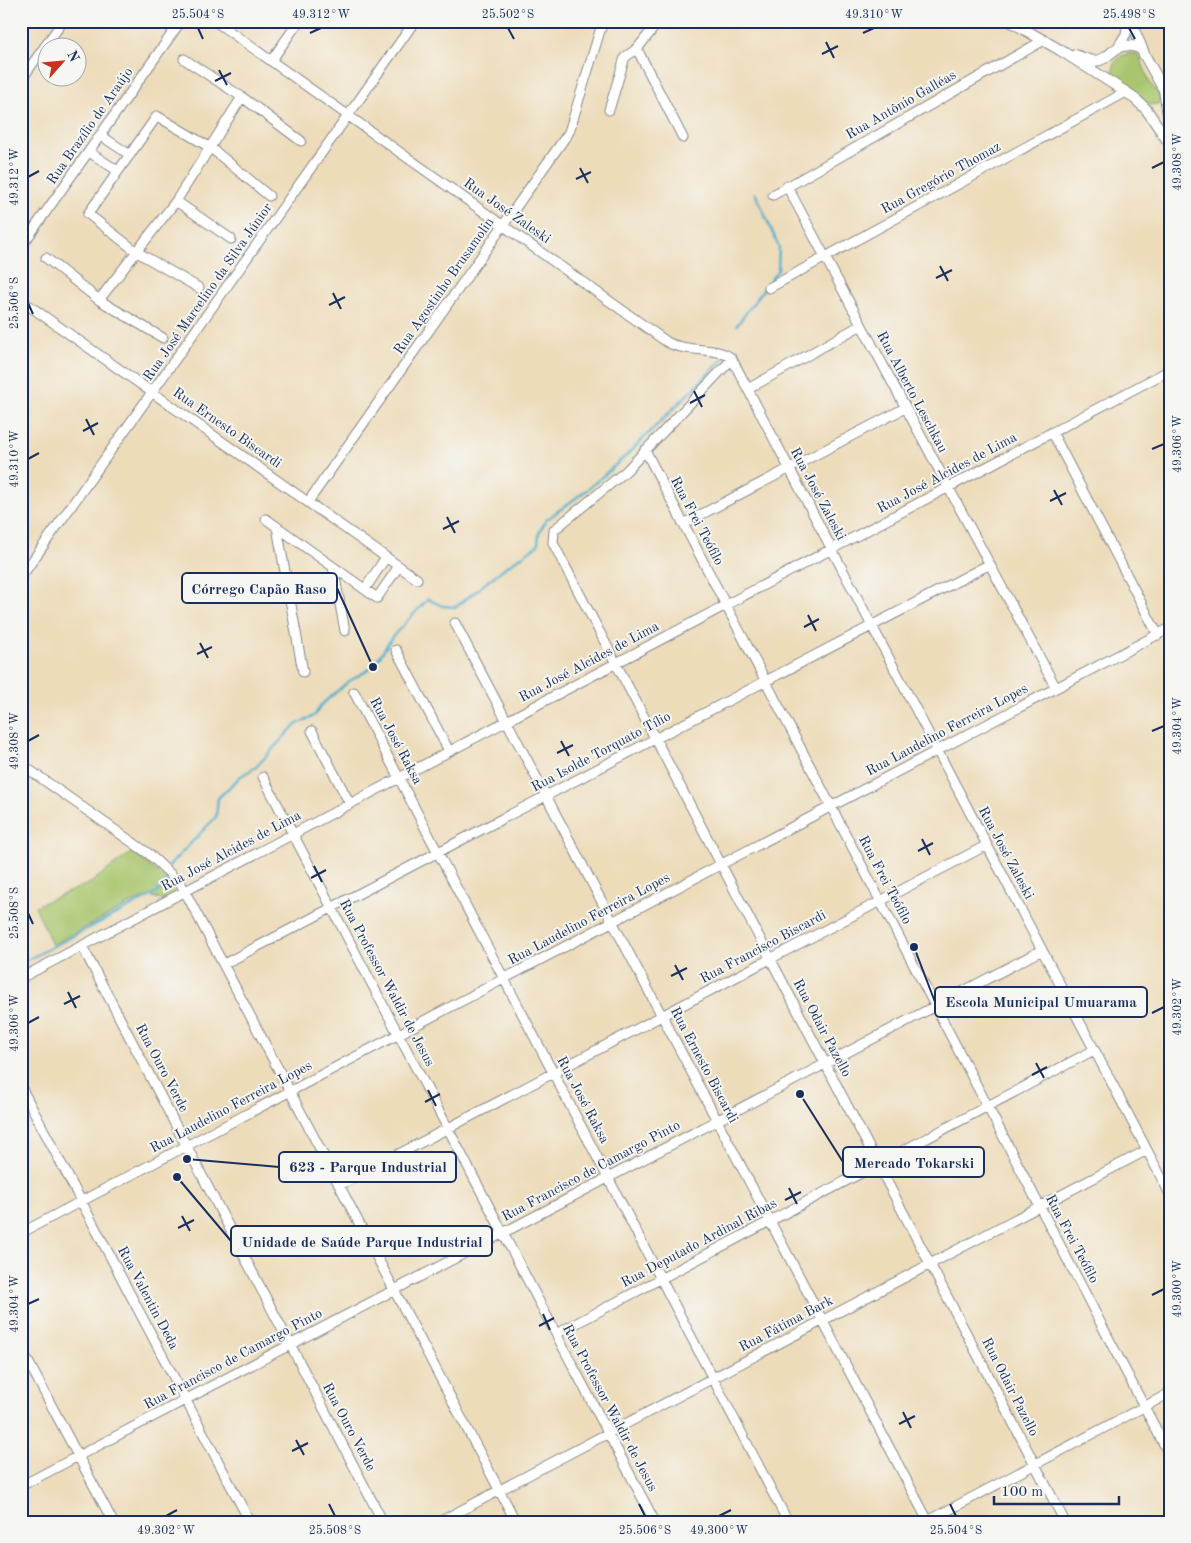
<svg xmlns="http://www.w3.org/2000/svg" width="1191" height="1543" viewBox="0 0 1191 1543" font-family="'Old Standard TT',serif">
<rect width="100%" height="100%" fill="#f6f6f2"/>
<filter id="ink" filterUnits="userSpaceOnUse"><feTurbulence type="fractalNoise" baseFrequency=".02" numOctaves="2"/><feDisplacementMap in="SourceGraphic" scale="10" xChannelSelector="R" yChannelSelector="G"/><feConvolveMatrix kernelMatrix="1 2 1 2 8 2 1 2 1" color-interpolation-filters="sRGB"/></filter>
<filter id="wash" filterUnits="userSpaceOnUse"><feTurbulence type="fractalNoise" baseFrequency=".0096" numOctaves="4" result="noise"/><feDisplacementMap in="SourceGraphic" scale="20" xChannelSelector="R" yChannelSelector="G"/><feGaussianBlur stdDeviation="1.12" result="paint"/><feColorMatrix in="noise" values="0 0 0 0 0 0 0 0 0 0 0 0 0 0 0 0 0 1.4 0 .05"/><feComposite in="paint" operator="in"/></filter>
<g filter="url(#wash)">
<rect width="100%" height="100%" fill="#eddcba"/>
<!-- green -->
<path fill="#a9c66e" stroke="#627a66" d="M 1129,53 L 1137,54 L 1140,57 L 1150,83 L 1161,97 L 1158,104 L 1148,105 L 1134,91 L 1113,77 L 1114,63 L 1121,56 Z
M 132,852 L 178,888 L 164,901 L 150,896 L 132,903 L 52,945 L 35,906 L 90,883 Z"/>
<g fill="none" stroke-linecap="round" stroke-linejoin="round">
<!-- stream -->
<path stroke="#4faece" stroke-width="2.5" d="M 737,325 L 778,270 L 779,247 L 755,193
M 168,867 L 216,817 L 218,798 L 241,776 L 256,767 L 294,726 L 315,715 L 321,705 L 348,682 L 373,667 L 392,637 L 428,599 L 442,606 L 456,607 L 503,569 L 538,545 L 539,533 L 546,520 L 588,489 L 627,455 L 724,358
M 21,963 L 157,893 L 168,878 L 168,875"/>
</g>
</g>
<g filter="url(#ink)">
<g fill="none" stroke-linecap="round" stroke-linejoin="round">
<!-- minor casing -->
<g stroke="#84868c" stroke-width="11">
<path id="minor" d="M 215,21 L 667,342 C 685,353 720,346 732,359 L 1170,1194
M 1131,21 L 1144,52
M 1118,47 L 1126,34 L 1128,21
M 637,49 L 683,138
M 184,59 L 242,97 L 301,141
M 271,61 L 299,21
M 21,80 L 63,21
M 609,110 L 625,57 L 637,49 L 659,21
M 100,135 L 130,155
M 89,152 L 118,171
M 787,186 L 1056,688
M 773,195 L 1044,40
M 176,201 L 231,239
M 21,247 L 181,21
M 46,258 L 99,300 L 163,338
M 199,288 L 137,252 L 88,214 L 157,116 L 211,148 L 269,196
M 769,288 L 1126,92
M 21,300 L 417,579
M 99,300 L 176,201 L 242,97
M 732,359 L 626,471 L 554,530 L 553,543 L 1065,1522
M 748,389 L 861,325
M 1052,432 L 1158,635
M 645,450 L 1170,1456
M 308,502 L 569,132 L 603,21
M 266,519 L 377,598 L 399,566
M 683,524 L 905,408
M 277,527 L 303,672
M 333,567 L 345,631
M 21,577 L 415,21
M 365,589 L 386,557
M 455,623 L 928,1521
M 396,650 L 449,751
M 354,692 L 788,1522
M 312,731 L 350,804
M 21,764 L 149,854 L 181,884 L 516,1522
M 263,777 L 655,1522
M 82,946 L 383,1522
M 224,964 L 990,564
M 21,978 L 1170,370
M 21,1087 L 250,1522
M 340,1185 L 987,845
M 21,1233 L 1170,628
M 556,1334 L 1094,1050
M 21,1348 L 113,1522
M 21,1486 L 1042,950
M 439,1522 L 1147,1150
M 926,1522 L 1170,1393"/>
</g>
<!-- major casing -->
<g stroke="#84868c" stroke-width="12">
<path id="major" d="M 1010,21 L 1060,50 L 1132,96 L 1146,109 L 1170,144
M 1075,55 C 1082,57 1089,61 1095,61 C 1113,60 1113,37 1141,49 L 1164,90 L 1170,126"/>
</g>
<!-- minor -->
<use href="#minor" stroke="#fff" stroke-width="9"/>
<!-- major -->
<use href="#major" stroke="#fff" stroke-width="10"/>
</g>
</g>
<!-- ticks -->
<path fill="none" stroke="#1b2f5e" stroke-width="2" d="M 198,28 L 203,39M 508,28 L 514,39M 1129,28 L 1135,39M 310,33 L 321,28M 863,33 L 874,28M 826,42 L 834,58M 822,54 L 838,46M 219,70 L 227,85M 215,81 L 231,73M 580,168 L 588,183M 1152,168 L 1164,162M 28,177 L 39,171M 576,179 L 591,172M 940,266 L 948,281M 936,278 L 952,270M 333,293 L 341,309M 28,303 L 33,314M 329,305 L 345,297M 694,391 L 702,407M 690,403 L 705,395M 86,419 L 94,435M 83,431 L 98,423M 1152,449 L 1164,444M 28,459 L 39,453M 1054,490 L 1062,505M 1050,501 L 1066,493M 447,517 L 455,533M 443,529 L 459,521M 808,615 L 816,631M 804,627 L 819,619M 200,643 L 208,658M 197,654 L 212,647M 1152,731 L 1164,726M 28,741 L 39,735M 561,741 L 569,756M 557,753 L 573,745M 922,839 L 930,855M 918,851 L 933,843M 314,866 L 322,882M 311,878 L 326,870M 28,913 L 33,924M 675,965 L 683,980M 671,976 L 687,968M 68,992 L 76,1008M 64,1004 L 80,996M 1152,1013 L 1164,1007M 28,1023 L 39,1017M 1036,1063 L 1044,1078M 1032,1075 L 1047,1067M 428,1090 L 436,1106M 425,1102 L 440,1094M 789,1188 L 797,1204M 785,1200 L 801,1192M 182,1216 L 190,1231M 178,1228 L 194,1220M 1152,1295 L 1164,1289M 28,1304 L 39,1299M 543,1314 L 550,1330M 539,1326 L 554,1318M 903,1412 L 911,1428M 899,1424 L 915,1416M 296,1440 L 304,1455M 292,1451 L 308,1443M 329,1504 L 335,1516M 639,1504 L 645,1516M 950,1504 L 956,1516M 166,1516 L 177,1510M 719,1516 L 731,1510"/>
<g text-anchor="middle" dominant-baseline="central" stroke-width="4" stroke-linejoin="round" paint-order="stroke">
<!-- street labels -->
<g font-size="14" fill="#1b2f5e" stroke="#f6f6f2">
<text transform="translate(901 105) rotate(-30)">Rua Antônio Galléas</text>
<text transform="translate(90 126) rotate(-55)">Rua Brazílio de Araújo</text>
<text transform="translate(941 178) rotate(-29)">Rua Gregório Thomaz</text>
<text transform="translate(507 211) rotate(35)">Rua José Zaleski</text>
<text transform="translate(444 286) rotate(-55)">Rua Agostinho Brusamolin</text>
<text transform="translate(208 292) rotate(-55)">Rua José Marcelino da Silva Júnior</text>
<text transform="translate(912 392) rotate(62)">Rua Alberto Leschkau</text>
<text transform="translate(227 428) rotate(35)">Rua Ernesto Biscardi</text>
<text transform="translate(947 473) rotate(-28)">Rua José Alcides de Lima</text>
<text transform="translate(818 494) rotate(62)">Rua José Zaleski</text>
<text transform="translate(697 521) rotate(62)">Rua Frei Teófilo</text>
<text transform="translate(589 662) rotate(-28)">Rua José Alcides de Lima</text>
<text transform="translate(947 730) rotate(-28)">Rua Laudelino Ferreira Lopes</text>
<text transform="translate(396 741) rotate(62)">Rua José Raksa</text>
<text transform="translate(601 752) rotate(-28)">Rua Isolde Torquato Tílio</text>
<text transform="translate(231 851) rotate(-28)">Rua José Alcides de Lima</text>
<text transform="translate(1006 853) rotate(62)">Rua José Zaleski</text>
<text transform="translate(885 880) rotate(62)">Rua Frei Teófilo</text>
<text transform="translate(589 919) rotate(-28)">Rua Laudelino Ferreira Lopes</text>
<text transform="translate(763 947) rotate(-28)">Rua Francisco Biscardi</text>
<text transform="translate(387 983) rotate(62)">Rua Professor Waldir de Jesus</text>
<text transform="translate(822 1028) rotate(62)">Rua Odair Pazello</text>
<text transform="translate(704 1065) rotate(62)">Rua Ernesto Biscardi</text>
<text transform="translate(162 1068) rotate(62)">Rua Ouro Verde</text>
<text transform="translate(583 1100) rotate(62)">Rua José Raksa</text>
<text transform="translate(231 1107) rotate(-28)">Rua Laudelino Ferreira Lopes</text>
<text transform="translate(591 1171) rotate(-28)">Rua Francisco de Camargo Pinto</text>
<text transform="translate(1072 1239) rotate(62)">Rua Frei Teófilo</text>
<text transform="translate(699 1243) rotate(-28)">Rua Deputado Ardinal Ribas</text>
<text transform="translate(148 1298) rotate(62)">Rua Valentin Deda</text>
<text transform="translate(786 1324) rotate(-28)">Rua Fátima Bark</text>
<text transform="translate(233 1359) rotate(-28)">Rua Francisco de Camargo Pinto</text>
<text transform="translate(1010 1387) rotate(63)">Rua Odair Pazello</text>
<text transform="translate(610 1408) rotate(62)">Rua Professor Waldir de Jesus</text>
<text transform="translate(349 1427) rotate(62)">Rua Ouro Verde</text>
</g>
</g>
<!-- callouts -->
<path fill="none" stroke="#1b2f5e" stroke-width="2" d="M373 667L337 588M914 947L935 1002M800 1094L843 1162M187 1159L279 1167M177 1177L231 1241"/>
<g fill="#1b2f5e" stroke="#f6f6f2" stroke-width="2">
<circle cx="373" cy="667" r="5"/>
<circle cx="914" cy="947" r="5"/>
<circle cx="800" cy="1094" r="5"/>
<circle cx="187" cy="1159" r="5"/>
<circle cx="177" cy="1177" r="5"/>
</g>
<g fill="#f6f6f2" stroke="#1b2f5e" stroke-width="2">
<rect x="182" y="573" width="155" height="30" rx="5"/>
<rect x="935" y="987" width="212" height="30" rx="5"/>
<rect x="843" y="1147" width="141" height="30" rx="5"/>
<rect x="279" y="1152" width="177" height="30" rx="5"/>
<rect x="231" y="1226" width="261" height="30" rx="5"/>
</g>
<g font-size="15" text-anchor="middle" font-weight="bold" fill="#1b2f5e">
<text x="259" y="594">Córrego Capão Raso</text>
<text x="1041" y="1007">Escola Municipal Umuarama</text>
<text x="914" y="1168">Mercado Tokarski</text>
<text x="368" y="1172">623 - Parque Industrial</text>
<text x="362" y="1247">Unidade de Saúde Parque Industrial</text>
</g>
<!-- margin -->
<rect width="1191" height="1543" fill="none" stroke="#f6f6f2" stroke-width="55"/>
<!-- north arrow -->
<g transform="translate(62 62) rotate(63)"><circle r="24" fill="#f6f6f2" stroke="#9ea6b7"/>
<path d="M0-4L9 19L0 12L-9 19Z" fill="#c8321e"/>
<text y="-8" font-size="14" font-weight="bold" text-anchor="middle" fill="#1b2f5e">N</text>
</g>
<!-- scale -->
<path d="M994 1496v8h125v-8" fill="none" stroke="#1b2f5e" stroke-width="2.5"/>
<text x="1001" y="1496" font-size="15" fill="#1b2f5e" stroke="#f6f6f2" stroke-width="4" paint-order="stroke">100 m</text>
<rect x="28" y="28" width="1136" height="1488" fill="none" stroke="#1b2f5e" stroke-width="2"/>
<g font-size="12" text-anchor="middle" fill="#1b2f5e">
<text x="198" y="18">25.504°S</text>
<text x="321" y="18">49.312°W</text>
<text x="508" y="18">25.502°S</text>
<text x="874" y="18">49.310°W</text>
<text x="1129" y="18">25.498°S</text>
<text transform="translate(1177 162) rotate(-90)" y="4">49.308°W</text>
<text transform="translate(14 177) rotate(-90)" y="4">49.312°W</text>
<text transform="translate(14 303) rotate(-90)" y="4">25.506°S</text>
<text transform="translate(1177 444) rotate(-90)" y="4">49.306°W</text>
<text transform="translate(14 459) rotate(-90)" y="4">49.310°W</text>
<text transform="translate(1177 726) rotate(-90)" y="4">49.304°W</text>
<text transform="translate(14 741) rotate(-90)" y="4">49.308°W</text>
<text transform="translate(14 913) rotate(-90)" y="4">25.508°S</text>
<text transform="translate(1177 1007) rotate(-90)" y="4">49.302°W</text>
<text transform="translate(14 1023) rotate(-90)" y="4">49.306°W</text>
<text transform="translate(1177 1289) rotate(-90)" y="4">49.300°W</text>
<text transform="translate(14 1304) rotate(-90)" y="4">49.304°W</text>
<text x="166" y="1534">49.302°W</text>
<text x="335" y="1534">25.508°S</text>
<text x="645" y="1534">25.506°S</text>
<text x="719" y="1534">49.300°W</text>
<text x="956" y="1534">25.504°S</text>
</g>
</svg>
